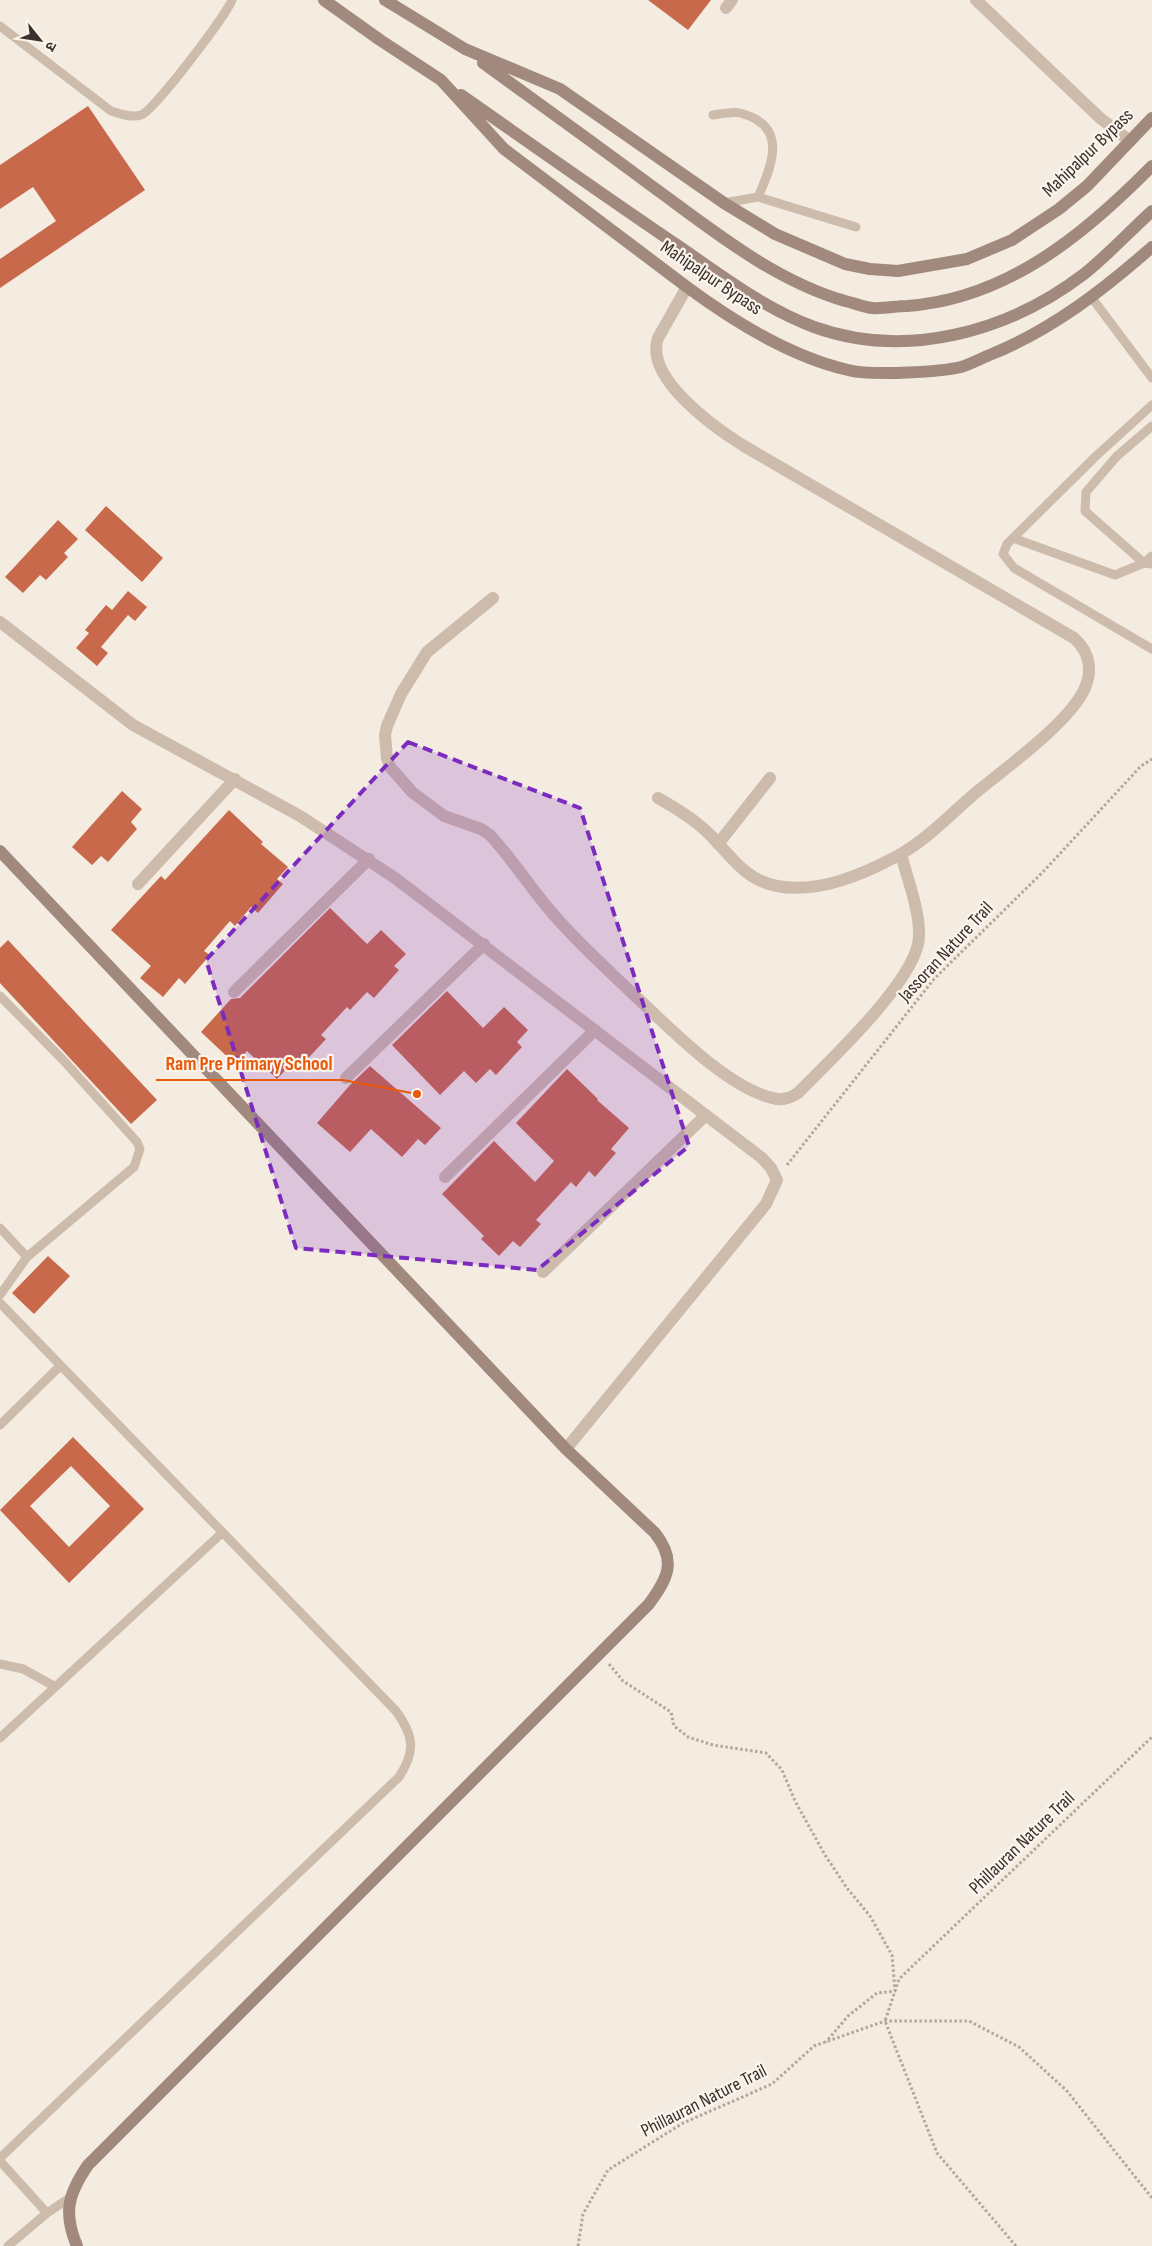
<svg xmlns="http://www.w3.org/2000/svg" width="1152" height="2246" viewBox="0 0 1152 2246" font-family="'Sofia Sans Condensed','Noto Sans Devanagari',sans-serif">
<rect width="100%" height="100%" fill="#f4ebe1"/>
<!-- building -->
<path fill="#c8694b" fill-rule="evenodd" d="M 648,0 L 711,0 L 688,30 Z
M 88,106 L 145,190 L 0,288 L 0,259 L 56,221 L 33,187 L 0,209 L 0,165 Z
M 106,506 L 163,558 L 142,582 L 85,530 Z
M 58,520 L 78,539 L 64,553 L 68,557 L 46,580 L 40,575 L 23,593 L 5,577 Z
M 128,591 L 147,607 L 135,621 L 128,615 L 101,647 L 108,653 L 97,666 L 76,648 L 89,633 L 85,630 L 106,605 L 112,610 Z
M 122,791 L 142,809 L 131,822 L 137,829 L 108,862 L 101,856 L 92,865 L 72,847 Z
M 229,810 L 263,842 L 261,844 L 288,867 L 277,879 L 283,884 L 258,913 L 251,907 L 235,926 L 230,921 L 204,951 L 210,955 L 185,984 L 179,978 L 163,997 L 140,978 L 151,966 L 111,930 L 161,876 L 165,880 Z
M 330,908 L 367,944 L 381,930 L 406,954 L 394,966 L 399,970 L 374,998 L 367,992 L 350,1010 L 347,1007 L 321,1035 L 326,1039 L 300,1067 L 294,1061 L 277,1079 L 247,1051 L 235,1064 L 201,1032 L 231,999 L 240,998 Z
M 8,940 L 157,1100 L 131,1124 L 0,983 L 0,948 Z
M 447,991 L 483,1028 L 504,1007 L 528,1030 L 517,1042 L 522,1047 L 496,1075 L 490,1069 L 476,1083 L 464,1071 L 440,1095 L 392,1045 Z
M 370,1066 L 441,1128 L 425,1145 L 418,1139 L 402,1157 L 371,1129 L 350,1152 L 317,1123 L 350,1085 Z
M 567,1069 L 598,1099 L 597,1100 L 629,1128 L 611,1149 L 616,1153 L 595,1177 L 589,1171 L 576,1187 L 571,1182 L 536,1220 L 541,1224 L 520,1247 L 513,1241 L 499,1256 L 481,1239 L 484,1236 L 442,1194 L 494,1141 L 535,1182 L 554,1161 L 516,1123 Z
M 48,1256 L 70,1276 L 34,1314 L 12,1293 Z
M 73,1437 L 144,1509 L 69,1583 L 0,1510 ZM 71,1466 L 110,1506 L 69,1547 L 30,1506 Z"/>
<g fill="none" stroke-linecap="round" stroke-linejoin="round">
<!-- path -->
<path stroke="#b9a596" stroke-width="3" stroke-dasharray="2.5 2.5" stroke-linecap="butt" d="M 787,1165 L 934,979 L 1042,873 L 1141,766 L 1152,759
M 609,1664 L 623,1681 L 671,1712 L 674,1726 L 688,1737 L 713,1745 L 766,1753 L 782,1770 L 795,1801 L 825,1855 L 847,1888 L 870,1916 L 892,1955 L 895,1991 L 877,1993 L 848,2016 L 826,2042
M 578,2246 L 583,2214 L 608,2170 L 683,2123 L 772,2084 L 814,2046 L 885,2021 L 969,2021 L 1019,2047 L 1067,2091 L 1152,2198
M 1016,2246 L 937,2153 L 885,2021 L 899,1979 L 1152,1737"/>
<!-- lane -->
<path stroke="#cdbbac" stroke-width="9" d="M 0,26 L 111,111 C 120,114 132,118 141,115 C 154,111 226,15 232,0
M 713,115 C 721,114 732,111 740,113 C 788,125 773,164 758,197
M 724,203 L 758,197 L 856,227
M 1092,298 L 1152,378
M 1152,405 L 1095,457 L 1007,544 L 1003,554 L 1014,568 L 1152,649
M 1152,426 L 1117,456 L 1086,492 L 1085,511 L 1144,563 L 1152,564
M 1013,538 L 1115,575 L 1144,563 L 1152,556
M 0,996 L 64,1061 L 137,1142 L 140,1149 L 134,1167 L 27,1257
M 0,1228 L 27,1257 L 0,1295
M 0,1303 L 396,1711 C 414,1736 416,1751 399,1777 L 0,2158
M 0,1425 L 60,1366
M 0,1664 L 23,1669 L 54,1686
M 0,1738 L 222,1533
M 0,2161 L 47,2213
M 8,2246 L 47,2213 L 71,2197"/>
<!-- street -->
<path stroke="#cdbbac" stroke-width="12" d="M 976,0 L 1100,118 L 1130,141
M 726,8 L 732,0
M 493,598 L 427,652 L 401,694 L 387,726 L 385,735 L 387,758 L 390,767 L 412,792 L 444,816 L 481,829 L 490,835 C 513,860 531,889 554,915 C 578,943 605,967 632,993 C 667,1025 729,1091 777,1099 C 785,1100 792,1097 798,1093 C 829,1061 919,978 919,936 C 920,911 907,878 901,854
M 0,622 L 133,725 L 300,816 L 395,878 L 762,1158 L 771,1168 L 777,1180 L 766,1204 L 566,1449
M 658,798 C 674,807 691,817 705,830 C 729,852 743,880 777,886 C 819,894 864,874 899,855 C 926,840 950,815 973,795 C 1004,769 1065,726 1083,692 C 1093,673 1091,653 1074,638 L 744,446 C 715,428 644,378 658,338 L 687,287
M 718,844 L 770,778
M 138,884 L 235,779
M 234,992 L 369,859
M 346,1078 L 484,944
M 445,1177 L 595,1030
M 543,1272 L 706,1115"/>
<!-- secondary -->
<path stroke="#a18a7d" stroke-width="12" d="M 324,0 L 380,40 L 441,80 L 504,149 L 687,287 C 733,321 791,357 848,370 C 863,374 881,373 897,373 C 918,372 940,372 961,367 C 971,364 982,358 992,354 C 1053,329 1103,290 1152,247
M 385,0 L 465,49 L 560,89 L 724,203 L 775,234 L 845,264 L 870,269 L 898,271 L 967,259 L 1012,240 L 1059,209 L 1087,186 L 1152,118
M 483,63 C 538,103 594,143 649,184 C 710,228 772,280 845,301 C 854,303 863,307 872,308 C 883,309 896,306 907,306 C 1007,299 1085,234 1152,166
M 461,95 C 534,146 606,197 680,247 C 722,276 765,309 814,327 C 906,360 1008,332 1084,274 C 1108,255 1130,231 1152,211
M 0,851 L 566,1449 L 655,1533 C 677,1561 668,1578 649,1604 L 88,2165 C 68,2194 63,2213 77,2246"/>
</g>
<!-- marked area -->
<path fill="#7b2cbf" fill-opacity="0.2" stroke="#7b2cbf" stroke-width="4" stroke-dasharray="10 6" stroke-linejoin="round" d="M 408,742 L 580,808 L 689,1146 L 537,1270 L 296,1248 L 206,960 Z"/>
<g text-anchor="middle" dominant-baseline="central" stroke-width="4.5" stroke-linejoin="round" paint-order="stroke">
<!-- street labels -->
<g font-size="19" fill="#3b302b" stroke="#fbf5ee">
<text transform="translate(1088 153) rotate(-44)">Mahipalpur Bypass</text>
<text transform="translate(711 278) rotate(34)">Mahipalpur Bypass</text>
<text transform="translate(946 952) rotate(-47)">Jassoran Nature Trail</text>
<text transform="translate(1022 1843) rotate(-44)">Phillauran Nature Trail</text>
<text transform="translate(704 2101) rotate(-27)">Phillauran Nature Trail</text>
</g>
</g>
<!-- callouts -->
<path fill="none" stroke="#e8590c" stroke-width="2" d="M417 1094L343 1080H156"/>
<circle fill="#e8590c" stroke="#fbf5ee" stroke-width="2" cx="417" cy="1094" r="5"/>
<g font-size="20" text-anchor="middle" font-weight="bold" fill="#e8590c" stroke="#fbf5ee" stroke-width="4.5" stroke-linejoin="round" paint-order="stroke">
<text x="249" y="1070">Ram Pre Primary School</text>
</g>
<!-- north arrow -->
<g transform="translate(40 40) rotate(120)" stroke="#fbf5ee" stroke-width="4" paint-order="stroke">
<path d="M0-4L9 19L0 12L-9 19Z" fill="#3b302b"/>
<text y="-8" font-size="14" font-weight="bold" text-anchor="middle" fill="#3b302b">उ</text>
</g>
</svg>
